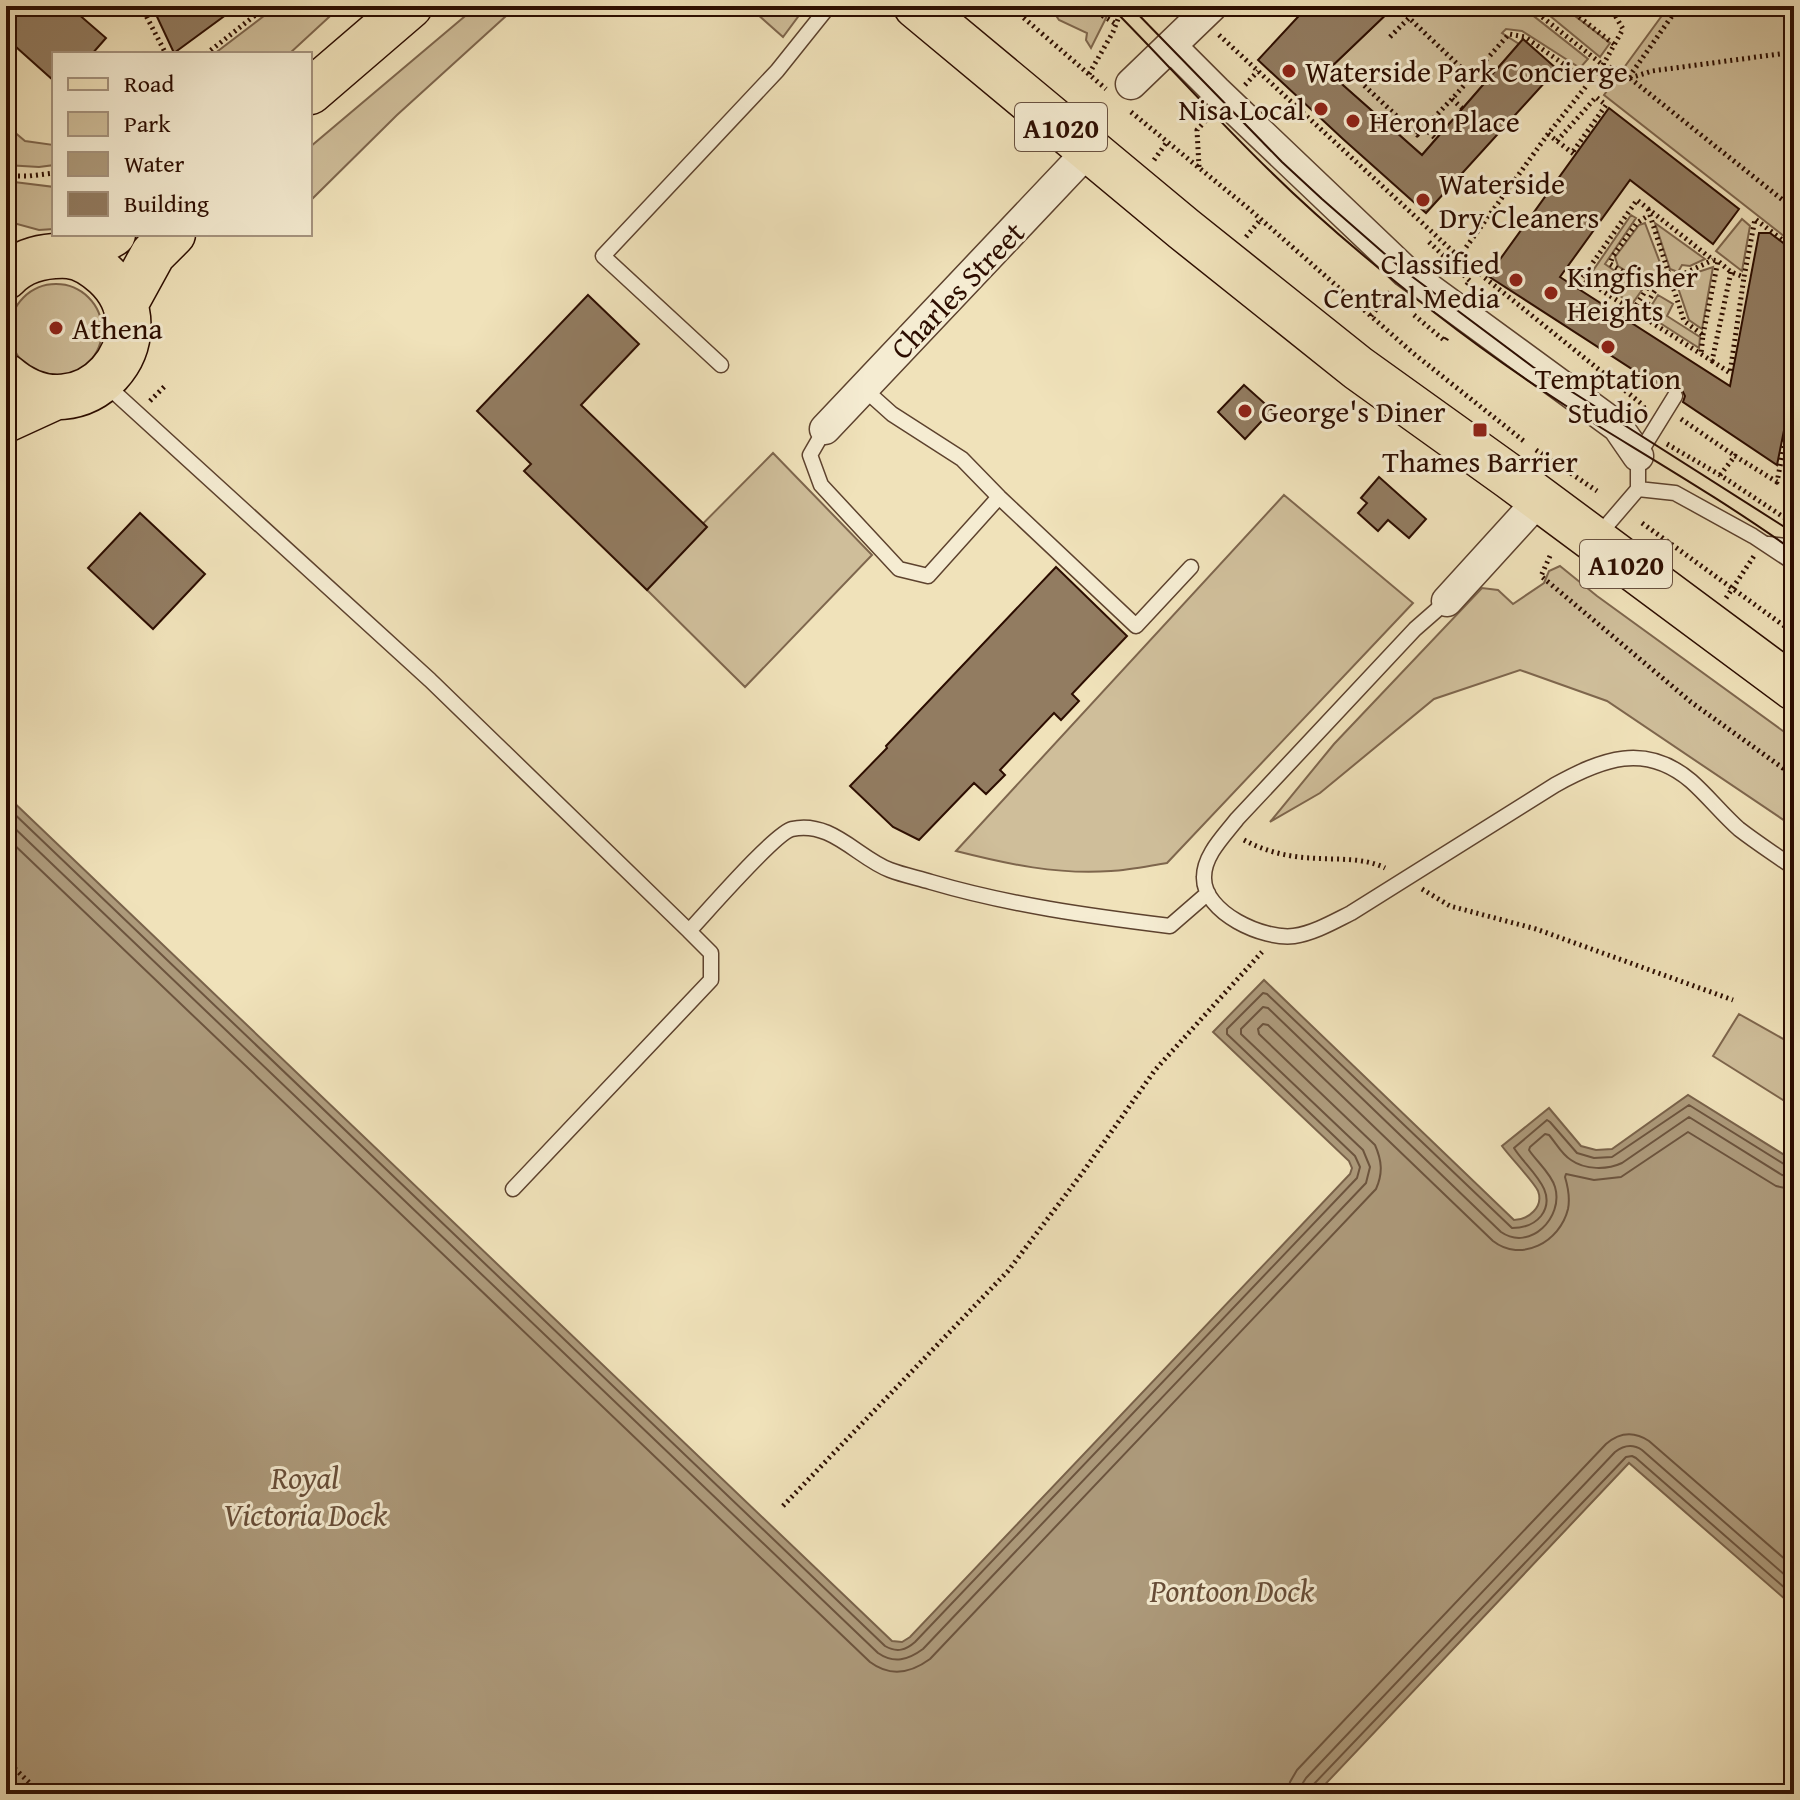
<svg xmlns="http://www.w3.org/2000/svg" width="1800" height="1800" viewBox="0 0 1800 1800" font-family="'Gentium Book Plus',serif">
<rect width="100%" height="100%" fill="#f0e2ba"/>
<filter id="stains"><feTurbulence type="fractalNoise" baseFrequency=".0025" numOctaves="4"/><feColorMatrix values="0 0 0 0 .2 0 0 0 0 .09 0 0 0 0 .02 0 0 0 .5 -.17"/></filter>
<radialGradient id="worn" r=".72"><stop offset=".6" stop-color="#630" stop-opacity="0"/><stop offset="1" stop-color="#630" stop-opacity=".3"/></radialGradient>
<!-- green -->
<path fill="#cfbe9a" stroke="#7e664d" stroke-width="2" d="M 277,6 L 341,6 L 289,54 L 214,54 Z
M 477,6 L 517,6 L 397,115 L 310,201 L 310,147 Z
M 748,6 L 806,6 L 783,37 Z
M 1045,6 L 1112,6 L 1091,48 L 1086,40 L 1087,33 L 1059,20 L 1055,14 Z
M 1395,6 L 1521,6 L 1588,59 L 1580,68 L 1522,31 L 1506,29 L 1502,33 L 1519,44 L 1422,155 L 1327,71 Z
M 1538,6 L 1562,6 L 1610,43 L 1600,57 Z
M 1669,6 L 1794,6 L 1794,244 L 1604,95 Z
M 6,125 L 25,141 L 54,145 L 54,165 L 39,167 L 6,165 Z
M 6,181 L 54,187 L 54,229 L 39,230 L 6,221 Z
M 1631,215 L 1636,218 L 1605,264 L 1642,290 L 1632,304 L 1590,275 Z
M 1742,219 L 1750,226 L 1742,271 L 1716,251 Z
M 1645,223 L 1665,276 L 1644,282 L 1618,266 L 1615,257 L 1639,225 Z
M 1655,223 L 1705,259 L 1690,266 L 1682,265 L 1678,272 L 1670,269 Z
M 1713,267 L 1702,329 L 1689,320 L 1674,276 L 1683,277 Z
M10 330a46 46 0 1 1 92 0a46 46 0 1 1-92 0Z
M 1658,295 L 1673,304 L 1667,316 L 1700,337 L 1699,348 L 1646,314 Z
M 773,453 L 872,555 L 745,687 L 642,585 Z
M 1284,495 L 1413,603 L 1167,863 C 1148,866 1129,870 1111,871 C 1058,875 1007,864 956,851 Z
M 1560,566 L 1597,596 L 1794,739 L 1794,827 L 1607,701 L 1520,670 L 1434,699 L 1320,793 L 1270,822 L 1334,744 L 1482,588 L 1498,590 L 1513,604 L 1544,583 L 1549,571 Z
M 1739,1014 L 1794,1045 L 1794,1107 L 1713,1056 Z"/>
<!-- water -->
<path fill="#ad9a7b" stroke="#79624a" stroke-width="2" d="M 6,795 L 892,1641 L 902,1642 L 910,1637 L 1350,1174 L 1352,1168 L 1349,1161 L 1213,1032 L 1264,980 L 1514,1220 C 1528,1220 1544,1207 1538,1191 C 1534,1182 1509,1156 1502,1146 L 1549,1108 L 1581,1146 L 1596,1150 L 1612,1149 L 1688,1095 L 1794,1161 L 1794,1607 L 1629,1463 L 1316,1794 L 23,1794 L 6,1778 Z"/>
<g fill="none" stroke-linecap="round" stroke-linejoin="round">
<!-- shore -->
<path stroke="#6c543e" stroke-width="2" d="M 6,806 L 885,1646 C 897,1653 906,1650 915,1642 L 1357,1178 L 1360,1167 L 1355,1156 L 1227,1034 L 1227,1029 L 1263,993 L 1267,994 L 1512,1228 C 1523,1228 1533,1226 1541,1216 C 1560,1191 1526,1168 1514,1148 L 1547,1120 L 1550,1122 L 1577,1153 L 1594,1158 L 1612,1157 L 1689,1105 L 1787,1166 L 1794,1167
M 6,820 L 878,1653 C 894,1664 908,1660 923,1649 L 1366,1183 L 1370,1167 L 1363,1150 L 1241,1034 L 1241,1029 L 1263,1007 L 1268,1008 L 1501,1232 C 1530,1252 1564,1217 1555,1187 C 1551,1173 1536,1161 1529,1150 L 1530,1147 L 1545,1134 L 1549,1135 C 1556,1143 1562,1155 1571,1160 C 1585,1170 1607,1170 1622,1163 L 1689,1117 L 1782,1175 L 1794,1178
M 6,837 L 870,1662 C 890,1677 911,1673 930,1659 L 1376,1189 C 1383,1173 1382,1161 1375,1145 L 1259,1034 L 1258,1029 L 1263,1024 L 1268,1025 L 1493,1241 C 1521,1263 1560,1242 1568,1209 C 1570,1199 1568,1187 1565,1177 L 1566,1174 L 1594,1180 L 1621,1177 L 1688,1132 L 1776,1186 L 1794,1190
M 1288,1794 L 1290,1782 L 1297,1770 L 1606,1444 C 1620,1432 1634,1431 1649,1441 L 1794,1567
M 1300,1794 L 1301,1786 L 1306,1778 L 1615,1452 C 1624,1445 1633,1444 1642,1450 L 1794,1583
M 1310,1794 L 1313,1785 L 1626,1457 L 1632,1456 L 1636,1458 L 1794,1596"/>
</g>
<!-- building -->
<path fill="#927c61" stroke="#2c0d00" stroke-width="2" d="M 6,6 L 69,6 L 106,38 L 92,54 L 54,54 L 54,81 L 6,38 Z
M 152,6 L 238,6 L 174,53 Z
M 1308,6 L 1395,6 L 1327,71 L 1422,155 L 1523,39 L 1557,69 L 1426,213 L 1343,139 L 1258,60 Z
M 1609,108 L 1739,209 L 1713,244 L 1630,180 L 1560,277 L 1730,386 L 1759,233 L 1770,233 L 1794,251 L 1794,381 L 1777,465 L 1683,402 L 1685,396 L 1681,388 L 1675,386 L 1666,391 L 1488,276 Z
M 588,295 L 639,344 L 581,405 L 707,527 L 647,590 L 524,471 L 531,464 L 477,411 Z
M 1244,385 L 1272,410 L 1245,439 L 1218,412 Z
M 1379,477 L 1426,519 L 1409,538 L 1388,520 L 1378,531 L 1358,513 L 1367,503 L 1361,498 Z
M 140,513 L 205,574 L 153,629 L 88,568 Z
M 1056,567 L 1127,636 L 1072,694 L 1079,701 L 1061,720 L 1054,713 L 1000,770 L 1005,775 L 986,794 L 974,783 L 919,840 L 893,827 L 850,786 L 887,748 L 886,746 Z"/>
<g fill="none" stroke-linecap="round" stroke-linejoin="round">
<!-- lane casing -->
<g stroke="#5d422e" stroke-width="17">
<path id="lane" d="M 721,365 L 603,256 L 777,71 L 829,6
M 103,382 L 430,680 L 689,931 C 706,913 775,833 792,829 C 831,820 858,858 890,870 C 903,875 918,878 931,882 C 1009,905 1089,916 1170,926 L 1208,893
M 863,388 L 892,414 L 962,459 L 999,497 L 1136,626 L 1191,567
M 825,429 L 810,455 L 821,485 L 899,569 L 928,576 L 999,497
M 1638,489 L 1675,493 L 1753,536 L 1794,563
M 1596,538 L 1638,489 L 1638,456 L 1675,396
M 1768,544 L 1794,547
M 1447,601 L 1415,629 L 1237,819 C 1224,836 1204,855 1204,877 C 1203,913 1264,940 1294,936 C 1314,933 1333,922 1351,913 L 1555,785 C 1602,759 1645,742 1691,781 C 1708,796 1722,814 1739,829 C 1757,843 1776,855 1794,868
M 513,1189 L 711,980 L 711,953 L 689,931"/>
</g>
<!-- street casing -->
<g stroke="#5d422e" stroke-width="33">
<path id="street" d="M 1171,46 L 1216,91 L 1406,272 L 1618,427 L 1638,456
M 1131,84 L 1212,6
M 825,429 L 1089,150
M 1447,601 L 1539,500"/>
</g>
<!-- primary casing -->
<g stroke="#2c0d00" stroke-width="47">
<path id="primary" d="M 916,6 L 1184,229 L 1358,368 L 1510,477 L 1794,688
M 310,92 L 410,6
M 74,257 L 113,234
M 6,277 C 22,260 45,255 68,256 C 82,257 95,266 105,275 C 172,337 82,442 6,376
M 125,305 L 153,254 L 173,234
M 6,420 L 54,398"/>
</g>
<!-- path -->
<path stroke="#2c0d00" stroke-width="5" stroke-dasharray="2 4" stroke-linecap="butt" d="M 141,6 L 166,54
M 1010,6 L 1106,89
M 1087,6 L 1116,24
M 1528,6 L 1603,65 L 1621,71 L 1794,209
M 1565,6 L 1615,45
M 1219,35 L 1459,257 L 1643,405 L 1645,411
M 1390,37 L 1409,18 L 1471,77
M 206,54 L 267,6
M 1477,70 L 1489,80
M 1089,74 L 1113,32 L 1123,6
M 1629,77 L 1679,6
M 1630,78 L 1652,71 L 1794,52
M 1347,83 L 1354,76 L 1417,135 L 1452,99 L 1509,34 L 1525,37 L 1589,82
M 1245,85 L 1258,71
M 1452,99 L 1463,109
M 1131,112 L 1248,208 L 1413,353 L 1525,442
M 1424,128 L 1436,139
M 1548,134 L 1575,155
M 1557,141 L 1596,97 L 1606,105 L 1572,153
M 1154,160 L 1167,142
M 1199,167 L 1197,130 L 1208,118
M 6,176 L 29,176 L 54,173
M 1648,209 L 1684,321 L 1703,335 L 1701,354
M 1246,237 L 1261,219
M 1429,242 L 1470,281 L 1466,286
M 1459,257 L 1548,134 L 1603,65 L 1623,29 L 1613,12 L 1617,6
M 1668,272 L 1681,275 L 1713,260
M 1731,272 L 1712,361 L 1582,278 L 1637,200 L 1713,260 L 1718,261 L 1731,272 L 1744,277 L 1755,219 L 1794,249
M 1648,287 L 1610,264 L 1613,256 L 1637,223 L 1649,215
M 1633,310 L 1648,287 L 1670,280
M 1641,313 L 1659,284
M 1414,315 L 1445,341 L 1448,336
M 1371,316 L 1390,292
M 1703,335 L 1718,261
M 1712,361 L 1730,373 L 1744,277
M 150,401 L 166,385
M 1681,419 L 1735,456
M 1667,444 L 1720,475 L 1794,524
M 1536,450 L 1597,491
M 1720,475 L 1735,456 L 1777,482 L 1794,394
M 1642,523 L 1794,633
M 1550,556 L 1541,576 L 1691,702 L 1794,776
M 1726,598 L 1754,556
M 1244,840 C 1264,851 1288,857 1311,858 C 1336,860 1363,857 1385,868
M 1422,889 L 1450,906 L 1536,929 L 1733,1000
M 783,1506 L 1008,1271 L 1083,1172 L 1155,1070 L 1262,952
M 6,1760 L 41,1794
M 6,1792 L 8,1794"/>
<!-- lane -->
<use href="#lane" stroke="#f5ecd2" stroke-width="14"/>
<!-- street -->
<use href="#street" stroke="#f5ecd2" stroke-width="30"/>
<!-- primary -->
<use href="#primary" stroke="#f0e2ba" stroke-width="44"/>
<!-- tram -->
<path stroke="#2c0d00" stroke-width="2" d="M 1110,6 C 1164,60 1215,118 1270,171 C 1322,222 1378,269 1435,313 C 1480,348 1527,381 1574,411 C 1648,457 1723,500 1794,551
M 1130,6 L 1282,162 L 1322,199 L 1402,269 L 1533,367 L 1794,533"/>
</g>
<!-- markers -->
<g fill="#8f2418" stroke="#f5ecd2" stroke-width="3">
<circle cx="1289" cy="71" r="8"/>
<circle cx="1321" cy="109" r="8"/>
<circle cx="1353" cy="121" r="8"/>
<circle cx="1423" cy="200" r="8"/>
<circle cx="1516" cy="280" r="8"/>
<circle cx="1551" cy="293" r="8"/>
<circle cx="56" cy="328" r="8"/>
<circle cx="1608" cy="347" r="8"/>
<circle cx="1245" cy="411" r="8"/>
<rect x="1472" y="422" width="16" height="16" rx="4"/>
</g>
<g text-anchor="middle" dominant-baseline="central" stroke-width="6" stroke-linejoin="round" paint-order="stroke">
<!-- shield labels -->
<g fill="#f5ecd2" stroke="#68503f" stroke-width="2">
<rect x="1015" y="103" width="92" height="48" rx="6"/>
<rect x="1580" y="540" width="92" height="48" rx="6"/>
</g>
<g font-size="28" font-weight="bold" fill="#2c0d00">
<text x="1061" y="127">A1020</text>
<text x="1626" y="564">A1020</text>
</g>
<!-- poi labels -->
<g font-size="30" fill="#2c0d00" stroke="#f5ecd2" text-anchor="start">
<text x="1305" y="71">Waterside Park Concierge</text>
<text x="1305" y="109" text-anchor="end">Nisa Local</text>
<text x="1369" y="121">Heron Place</text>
<text x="1439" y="183">Waterside<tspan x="1439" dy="34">Dry Cleaners</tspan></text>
<text x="1500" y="263" text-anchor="end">Classified<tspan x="1500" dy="34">Central Media</tspan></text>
<text x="1567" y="276">Kingfisher<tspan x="1567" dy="34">Heights</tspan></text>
<text x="72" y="328">Athena</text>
<text x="1608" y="378" text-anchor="middle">Temptation<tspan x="1608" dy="34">Studio</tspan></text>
<text x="1261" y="411">George's Diner</text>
<text x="1480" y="461" text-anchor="middle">Thames Barrier</text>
</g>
<!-- street labels -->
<g font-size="30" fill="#2c0d00" stroke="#f5ecd2">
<text transform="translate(957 290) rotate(-46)">Charles Street</text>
</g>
<!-- water labels -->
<g font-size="32" font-style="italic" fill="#664c37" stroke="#f5ecd2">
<text x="305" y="1477">Royal<tspan x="305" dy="37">Victoria Dock</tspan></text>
<text x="1232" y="1590">Pontoon Dock</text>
</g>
</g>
<!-- margin -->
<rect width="1800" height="1800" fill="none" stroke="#f0e2ba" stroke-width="32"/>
<rect x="8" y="8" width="1784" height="1784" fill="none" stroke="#2c0d00" stroke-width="4"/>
<rect x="16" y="16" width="1768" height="1768" fill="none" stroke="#2c0d00" stroke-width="2"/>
<!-- legend -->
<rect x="52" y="52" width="260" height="184" fill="#f5ecd2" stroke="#a5937e" stroke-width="2"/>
<rect x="68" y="78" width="40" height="12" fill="#f0e2ba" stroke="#a5937e" stroke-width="2"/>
<text x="124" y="92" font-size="24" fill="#2c0d00">Road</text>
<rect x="68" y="112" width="40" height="24" fill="#cfbe9a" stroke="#a5937e" stroke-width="2"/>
<text x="124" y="132" font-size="24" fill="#2c0d00">Park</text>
<rect x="68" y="152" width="40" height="24" fill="#ad9a7b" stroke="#a5937e" stroke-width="2"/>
<text x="124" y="172" font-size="24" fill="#2c0d00">Water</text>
<rect x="68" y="192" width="40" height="24" fill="#927c61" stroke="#a5937e" stroke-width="2"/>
<text x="124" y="212" font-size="24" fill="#2c0d00">Building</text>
<rect width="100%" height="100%" filter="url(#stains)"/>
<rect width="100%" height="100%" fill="url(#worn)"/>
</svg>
